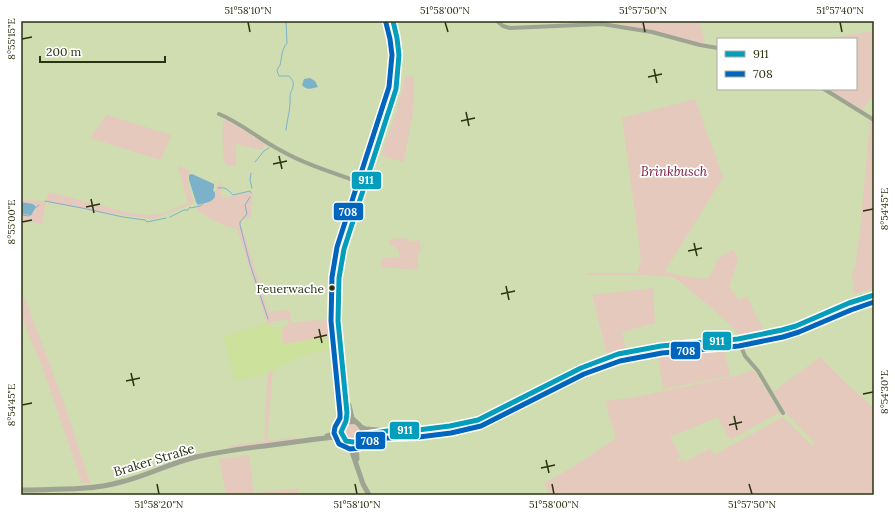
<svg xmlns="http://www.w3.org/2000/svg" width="895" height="516" viewBox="0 0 895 516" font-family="Lora,serif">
<rect width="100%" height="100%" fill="#cfddb0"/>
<!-- built -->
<path fill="#cce19b" d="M 267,323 L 271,323 L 272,327 L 284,327 L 281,331 L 284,344 L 336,336 L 338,348 L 317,352 L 300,357 L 283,365 L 273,372 L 235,381 L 224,336 Z"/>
<!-- green -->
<path fill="#e5c9bd" d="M 613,21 L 699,21 L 705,42 L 704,45 L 630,30 L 631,26 L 613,23 Z
M 874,31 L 874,93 L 863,110 L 828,89 L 856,89 L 856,39 L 825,39 Z
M 405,76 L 414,77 L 413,112 L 404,162 L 381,156 L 397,110 Z
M 695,99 L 723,177 L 665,271 L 682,276 L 704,279 L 710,277 L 717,260 L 733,249 L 738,260 L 729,287 L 739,300 L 747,297 L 764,331 L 740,335 L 712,308 L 674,277 L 646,275 L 588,275 L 587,273 L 637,273 L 641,258 L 622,118 Z
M 107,115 L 171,135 L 161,160 L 90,138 Z
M 227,120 L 265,144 L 263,150 L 236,144 L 236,166 L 226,166 C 221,152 223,135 223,121 Z
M 870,120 L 874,122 L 874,289 L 854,294 L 852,274 L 855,266 L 860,232 Z
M 178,166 L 190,170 L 187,180 L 194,203 L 153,219 L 88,210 L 46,202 L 42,224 L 32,222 L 21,223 L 21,200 L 46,201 L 49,192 L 129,213 L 144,215 L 161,214 L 188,203 Z
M 218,182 L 221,183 L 222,198 L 253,192 L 251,217 L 240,220 L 268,312 L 289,310 L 292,323 L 314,320 L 320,321 L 332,319 L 334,336 L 283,344 L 281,331 L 284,327 L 286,326 L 289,323 L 288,320 L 272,321 L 271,323 L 267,323 L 242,244 L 237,229 L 225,226 L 199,212 L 197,208 L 200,202 L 210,191 L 216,191 Z
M 405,238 L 412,242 L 419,240 L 421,248 L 418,256 L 418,270 L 381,267 L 382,258 L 400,257 L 398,249 L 389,244 L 391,239 Z
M 653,288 L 655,323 L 622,332 L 626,349 L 607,355 L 592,295 Z
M 25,298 L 63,400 L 90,483 L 82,483 L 44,372 L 21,316 L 21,299 Z
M 723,345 L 730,376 L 663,389 L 657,349 Z
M 820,357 L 848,385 L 874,408 L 874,495 L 549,495 L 544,483 L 573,467 L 616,438 L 605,401 L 630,398 L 740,375 L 753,370 L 780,412 L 730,440 L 718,417 L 670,437 L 681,456 L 676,461 L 678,460 L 679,462 L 683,459 L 685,462 L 710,448 L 714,455 L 783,417 L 812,446 L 815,443 L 786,413 L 773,392 Z
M 268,372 L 273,372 L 267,441 L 296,437 L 296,440 L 230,449 L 229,446 L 264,441 C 266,418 266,395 268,372 Z
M343 432a8 8 0 1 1 16 0a8 8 0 1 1-16 0Z
M 249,455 L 254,493 L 298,488 L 299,495 L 220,495 L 226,493 L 219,459 Z"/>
<!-- water -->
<path fill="#7cb2c9" d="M 310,78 L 315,81 L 318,87 C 313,88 306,91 302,85 L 304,79 Z
M 192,174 L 214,184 L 214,188 L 213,190 L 215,193 L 215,197 C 210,204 205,202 198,205 L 196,202 L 189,180 L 189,175 Z
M 21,202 L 33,204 L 36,207 L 31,215 L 21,214 Z"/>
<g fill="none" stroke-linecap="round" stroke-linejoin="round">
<!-- stream -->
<path stroke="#7cb2c9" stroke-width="1" d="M 286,130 C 287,119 291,108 290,97 C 290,89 298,85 289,76 L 279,76 L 277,71 C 277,69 279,67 280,65 C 282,58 281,50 287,43 L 286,21
M 255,162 L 264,151 L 269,148
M 251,173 L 250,180 L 252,188
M 218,188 C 226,187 227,189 233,195 L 250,191 L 251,193
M 250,197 L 245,205 L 247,214 L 240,222 L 240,225 L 250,264 L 268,319
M 45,201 L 82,208 L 123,217 L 145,220 L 147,222 L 166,218
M 35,208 L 39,205
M 21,215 L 29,216 L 32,214
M 170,217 L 184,210 L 188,210 L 190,207 L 191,208 L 200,206 L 204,203"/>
<!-- minor -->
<path stroke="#9ea392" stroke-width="4" d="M 497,21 L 503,26 L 510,28 L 602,24 L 652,32 L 700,45 L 718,48
M 824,89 L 874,120
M 219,114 C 241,123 259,139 280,150 C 306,165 337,174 365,184
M 738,339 L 745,356 L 758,371 L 783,413"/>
<!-- tertiary -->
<path stroke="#9ea392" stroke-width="5" d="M 349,405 C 350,409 351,414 352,418 C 355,422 359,423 361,427 C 366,437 356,444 347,442 L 342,436 C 340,426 346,420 356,422
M 345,423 C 352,409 338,337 337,316 C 336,293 338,271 344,249 L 396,89 C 400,64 400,45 393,21
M 361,427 L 366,429 L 378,430
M 327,436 L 337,433 L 342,429
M 361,437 L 366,434 L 387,431 L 426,429 L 469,423 L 487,416 L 581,368 L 618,354 L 661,346 L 738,339 L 782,330 L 796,326 L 849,303 L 874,295
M 347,442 L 350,446 L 363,484 L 369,495
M 357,459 L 356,448 L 359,440
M 21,490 C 54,489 89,491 121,482 C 147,476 170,463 196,457 C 235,448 277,445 317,439 L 335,437 L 343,439"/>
<!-- bus-1 casing -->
<g stroke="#fff" stroke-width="8">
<path id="bus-1" d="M 393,21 L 397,38 L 399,55 L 396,89 L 344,249 L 339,278 L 338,321 L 347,413 L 346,421 L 341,432 L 346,441 L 353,442 L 356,442 L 364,435 L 368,434 L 387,431 L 418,430 L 450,426 L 478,420 L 581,368 L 618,354 L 661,346 L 738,339 L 782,330 L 796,326 L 849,303 L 874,295"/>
</g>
<!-- bus-2 casing -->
<g stroke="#fff" stroke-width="8">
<path id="bus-2" d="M 386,23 L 390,39 L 392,55 L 389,87 L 337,247 L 332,277 L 331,321 L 340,413 L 340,418 L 335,427 L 334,433 L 339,444 L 350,449 L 359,448 L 369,441 L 388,438 L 419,437 L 451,433 L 481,426 L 584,374 L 620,361 L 662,353 L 739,346 L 783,337 L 799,332 L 851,310 L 874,302"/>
</g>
<!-- bus-1 -->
<use href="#bus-1" stroke="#049dbb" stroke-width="5"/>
<!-- bus-2 -->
<use href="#bus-2" stroke="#0065bd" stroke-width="5"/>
</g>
<!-- ticks -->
<path fill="none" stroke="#2a3311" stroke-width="1.5" d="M 248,22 L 250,32M 445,22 L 448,32M 643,22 L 645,32M 840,22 L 842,32M 22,39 L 32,37M 654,69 L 657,83M 648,77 L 662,74M 466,112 L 469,126M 461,121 L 475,118M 279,156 L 282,169M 273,164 L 287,161M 91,199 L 94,213M 86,207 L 100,204M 863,211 L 873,209M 22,222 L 32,220M 694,243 L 697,256M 688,251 L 702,248M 506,286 L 509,300M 501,294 L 515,291M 319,329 L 322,343M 314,338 L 327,335M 131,373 L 134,386M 126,381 L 140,378M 863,394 L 873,392M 22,405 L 32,403M 734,416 L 737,430M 729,425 L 742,422M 546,460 L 549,473M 541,468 L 555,465M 157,484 L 159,494M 355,484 L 357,494M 552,484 L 554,494M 749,484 L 752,494"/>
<!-- markers -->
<circle fill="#2a3311" stroke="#fff" stroke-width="1.5" cx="332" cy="288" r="3.5"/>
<g text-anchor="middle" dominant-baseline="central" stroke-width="3.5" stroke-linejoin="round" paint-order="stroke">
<!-- bus labels -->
<g font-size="12" fill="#2a3311" stroke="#fff" text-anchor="end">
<text x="324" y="288">Feuerwache</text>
</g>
<!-- park labels -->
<g font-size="13" font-style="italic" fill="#7a173e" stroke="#fff">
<text x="674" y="171">Brinkbusch</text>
</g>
<!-- street labels -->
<g font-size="13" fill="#2a3311" stroke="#fff">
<text transform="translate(154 460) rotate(-17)">Braker Straße</text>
</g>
</g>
<g stroke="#fff" stroke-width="1.5">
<rect x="351" y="171" width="31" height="19" rx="4" fill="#049dbb"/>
<rect x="333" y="202" width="31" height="19" rx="4" fill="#0065bd"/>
<rect x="702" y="331" width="30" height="20" rx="4" fill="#049dbb"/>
<rect x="670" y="341" width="31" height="19" rx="4" fill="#0065bd"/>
<rect x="389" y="421" width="31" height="19" rx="4" fill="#049dbb"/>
<rect x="355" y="431" width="31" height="19" rx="4" fill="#0065bd"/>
</g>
<g font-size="11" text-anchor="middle" font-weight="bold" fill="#fff">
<text x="366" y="184">911</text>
<text x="348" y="216">708</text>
<text x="717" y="345">911</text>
<text x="686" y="355">708</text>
<text x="405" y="434">911</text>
<text x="370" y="445">708</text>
</g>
<!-- border -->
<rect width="895" height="516" fill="none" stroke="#ffffff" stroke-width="44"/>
<!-- legend -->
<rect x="717" y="38" width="140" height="52" fill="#ffffff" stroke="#aaada0"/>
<rect x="725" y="51" width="20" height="6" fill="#049dbb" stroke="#aaada0"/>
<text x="753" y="58" font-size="12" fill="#2a3311">911</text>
<rect x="725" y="71" width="20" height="6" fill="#0065bd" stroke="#aaada0"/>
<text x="753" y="78" font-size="12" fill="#2a3311">708</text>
<!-- scale -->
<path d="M40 56v6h125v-6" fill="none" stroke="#2a3311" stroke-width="2"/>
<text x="46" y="56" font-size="12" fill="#2a3311" stroke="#ffffff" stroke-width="3" paint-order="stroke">200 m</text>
<rect x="22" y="22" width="851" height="472" fill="none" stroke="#2a3311" stroke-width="1.5"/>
<g font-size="10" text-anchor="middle" fill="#2a3311">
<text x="248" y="14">51°58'10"N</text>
<text x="445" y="14">51°58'00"N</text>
<text x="643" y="14">51°57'50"N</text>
<text x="840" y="14">51°57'40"N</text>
<text transform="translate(11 39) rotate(-90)" y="4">8°55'15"E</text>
<text transform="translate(884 209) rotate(-90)" y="4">8°54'45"E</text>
<text transform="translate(11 222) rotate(-90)" y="4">8°55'00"E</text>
<text transform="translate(884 392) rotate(-90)" y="4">8°54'30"E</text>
<text transform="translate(11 405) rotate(-90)" y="4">8°54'45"E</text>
<text x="159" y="508">51°58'20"N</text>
<text x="357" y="508">51°58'10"N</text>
<text x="554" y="508">51°58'00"N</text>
<text x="752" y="508">51°57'50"N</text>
</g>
</svg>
